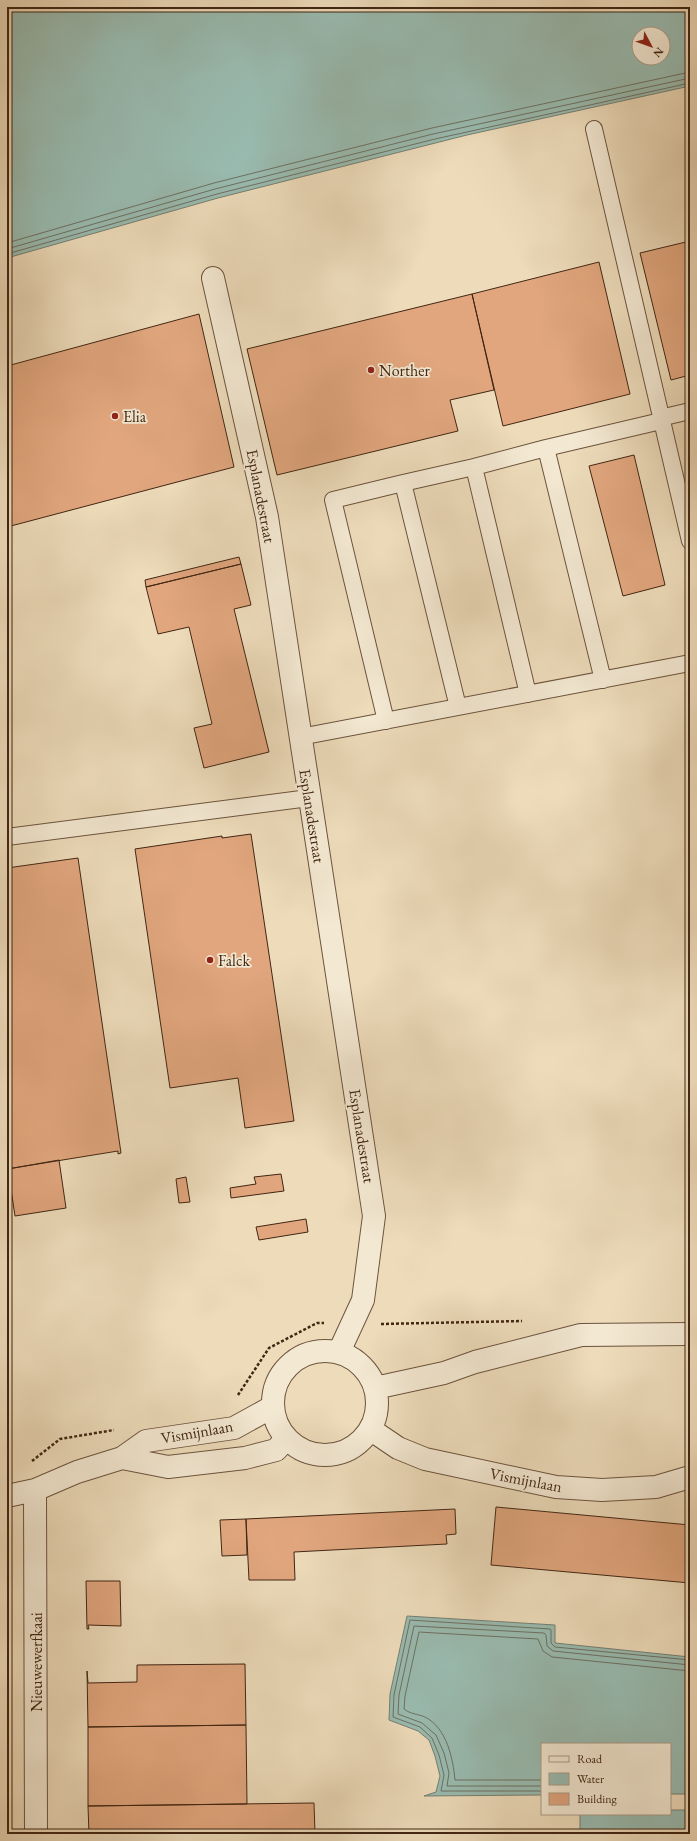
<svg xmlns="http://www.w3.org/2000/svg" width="697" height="1841" viewBox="0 0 697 1841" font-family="'EB Garamond',serif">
<rect width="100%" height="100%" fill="#eddbba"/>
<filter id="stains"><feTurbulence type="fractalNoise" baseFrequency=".005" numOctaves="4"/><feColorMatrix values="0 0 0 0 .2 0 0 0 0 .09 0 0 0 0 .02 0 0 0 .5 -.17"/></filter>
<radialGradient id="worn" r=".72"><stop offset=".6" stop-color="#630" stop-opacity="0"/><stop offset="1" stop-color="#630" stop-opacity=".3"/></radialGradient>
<!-- water -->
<path fill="#99bbb0" stroke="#767f71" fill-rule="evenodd" d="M 7,7 L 690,7 L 690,86 L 467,135 L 218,198 L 7,258 ZM 639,34 L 663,34 L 663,58 L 639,58 Z
M 407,1616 L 555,1625 L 555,1643 L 690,1657 L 690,1794 L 670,1794 L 670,1744 L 542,1744 L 542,1795 L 424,1796 L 436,1792 L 440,1776 L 435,1756 L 429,1740 L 418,1731 L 389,1720 L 390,1694 Z
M 670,1810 L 690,1810 L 690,1834 L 580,1834 L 580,1814 L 670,1814 Z"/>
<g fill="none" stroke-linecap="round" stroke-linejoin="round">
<!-- shore -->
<path stroke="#6d7062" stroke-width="1" d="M 7,243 L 214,183 L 432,128 L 690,72
M 7,249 L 215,189 L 433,134 L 690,78
M 7,254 L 217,194 L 435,139 L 690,83
M 542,1780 L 455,1780 C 453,1759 447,1728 425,1717 C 418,1714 410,1714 404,1709 L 405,1696 L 419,1632 L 538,1639 L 543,1651 L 552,1657 L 690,1671
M 542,1786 L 447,1786 L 449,1773 L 444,1753 L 436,1735 L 422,1723 L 398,1714 L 399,1695 L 414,1626 L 544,1633 L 546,1635 L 547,1646 L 553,1651 L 690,1665
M 542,1791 L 441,1791 L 444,1775 L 439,1755 L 432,1738 L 420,1727 L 393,1717 L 394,1695 L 410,1620 L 550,1629 L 551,1630 L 551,1643 L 555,1647 L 690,1660"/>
</g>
<!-- building -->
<path fill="#e1a67e" stroke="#412613" d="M 690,241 L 690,375 L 671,380 L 640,253 Z
M 599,262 L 630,394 L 503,426 L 472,294 Z
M 472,294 L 494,390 L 450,400 L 458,431 L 277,475 L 247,349 Z
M 199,314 L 234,467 L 7,527 L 7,366 Z
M 634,455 L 665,585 L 623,596 L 589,466 Z
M 239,557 L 241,564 L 146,587 L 145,580 Z
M 241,564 L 251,605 L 234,609 L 269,752 L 204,768 L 194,728 L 212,724 L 189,627 L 158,634 L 146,587 Z
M 251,834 L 294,1121 L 245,1128 L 238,1078 L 170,1088 L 135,849 L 222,836 L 222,838 Z
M 78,858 L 121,1153 L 118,1154 L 118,1151 L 7,1169 L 7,868 Z
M 59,1160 L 66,1208 L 15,1216 L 8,1169 Z
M 281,1174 L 284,1191 L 231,1198 L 230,1188 L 256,1184 L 254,1177 Z
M 186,1177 L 190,1202 L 179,1203 L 176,1179 Z
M 306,1219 L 308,1232 L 259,1240 L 256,1227 Z
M 496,1507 L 690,1525 L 690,1583 L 491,1565 Z
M 455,1509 L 456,1534 L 446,1535 L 447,1544 L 294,1552 L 295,1580 L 249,1580 L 246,1519 Z
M 246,1519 L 247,1555 L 222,1556 L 220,1520 Z
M 86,1581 L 120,1581 L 121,1626 L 88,1625 L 89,1629 L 87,1629 Z
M 245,1664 L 246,1725 L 88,1727 L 87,1671 L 88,1683 L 137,1682 L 137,1665 Z
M 246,1725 L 247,1804 L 88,1806 L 88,1727 Z
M 314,1803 L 315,1834 L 89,1834 L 88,1806 Z"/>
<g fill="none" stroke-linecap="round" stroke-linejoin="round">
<!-- service casing -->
<g stroke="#6c533d" stroke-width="18">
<path id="service" d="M 594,129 L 690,541
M 660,418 L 690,411
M 603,680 L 546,448 L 661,421
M 528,694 L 474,467 L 546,448
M 458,707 L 403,483 L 474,467
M 386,721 L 333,500 L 403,483
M 300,737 L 690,663
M 7,837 L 309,798"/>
</g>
<!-- minor casing -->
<g stroke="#6c533d" stroke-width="24">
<path id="minor" d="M 213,278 L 267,517 L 374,1216 L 363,1300 L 339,1352
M273 1403a52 52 0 1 1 104 0a52 52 0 1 1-104 0Z
M 375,1388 L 444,1373 L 475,1362 L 581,1335 L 690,1334
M 370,1429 L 398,1448 L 425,1459 L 556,1487 L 602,1490 L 656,1487 L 690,1477
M 122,1458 L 168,1467 L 245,1458 L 276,1450 L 286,1439
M 35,1490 L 36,1834
M 7,1496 L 35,1490 L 77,1472 L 122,1458 L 146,1441 L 234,1428 L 272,1407"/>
</g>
<!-- path -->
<path stroke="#412613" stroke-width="2.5" stroke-dasharray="3 2" stroke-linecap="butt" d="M 381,1324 L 522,1321
M 238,1395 L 269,1348 L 317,1323 L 324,1323
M 32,1461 L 60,1439 L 114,1430"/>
<!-- service -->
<use href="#service" stroke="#f3e8d2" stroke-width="16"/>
<!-- minor -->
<use href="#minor" stroke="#f3e8d2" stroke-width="22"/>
</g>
<!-- markers -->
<g fill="#8f2418" stroke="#f3e8d2" stroke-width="1.5">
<circle cx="371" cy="370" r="4"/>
<circle cx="115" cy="416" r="4"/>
<circle cx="210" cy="960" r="4"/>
</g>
<g text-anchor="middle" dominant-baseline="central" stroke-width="3.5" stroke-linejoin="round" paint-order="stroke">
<!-- poi labels -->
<g font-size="16" fill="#412613" stroke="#f3e8d2" text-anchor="start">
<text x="379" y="370">Norther</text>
<text x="123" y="416">Elia</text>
<text x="218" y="960">Falck</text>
</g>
<!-- street labels -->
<g font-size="16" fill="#412613" stroke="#f3e8d2">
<text transform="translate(261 496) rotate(79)">Esplanadestraat</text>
<text transform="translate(312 816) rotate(81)">Esplanadestraat</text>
<text transform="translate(362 1136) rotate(81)">Esplanadestraat</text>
<text transform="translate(197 1432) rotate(-10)">Vismijnlaan</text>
<text transform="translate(526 1480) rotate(11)">Vismijnlaan</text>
<text transform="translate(36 1662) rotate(-90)">Nieuwewerfkaai</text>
</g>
</g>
<!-- margin -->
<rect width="697" height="1841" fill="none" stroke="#eddbba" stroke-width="24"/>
<rect x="8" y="8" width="681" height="1825" fill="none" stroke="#412613" stroke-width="2"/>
<rect x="12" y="12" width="673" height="1817" fill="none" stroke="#412613"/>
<!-- legend -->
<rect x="541" y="1743" width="130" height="72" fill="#f3e8d2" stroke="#ac9a86"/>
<rect x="549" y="1756" width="20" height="6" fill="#f3e8d2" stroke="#ac9a86"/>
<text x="577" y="1763" font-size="12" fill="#412613">Road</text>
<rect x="549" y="1773" width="20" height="12" fill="#99bbb0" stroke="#ac9a86"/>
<text x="577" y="1783" font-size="12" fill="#412613">Water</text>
<rect x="549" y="1793" width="20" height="12" fill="#e1a67e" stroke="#ac9a86"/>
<text x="577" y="1803" font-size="12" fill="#412613">Building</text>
<!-- north arrow -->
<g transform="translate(651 46) rotate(131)"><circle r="19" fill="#f3e8d2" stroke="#ac9a86"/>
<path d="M0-3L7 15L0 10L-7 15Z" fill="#8f2418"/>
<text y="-6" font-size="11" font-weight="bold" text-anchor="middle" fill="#412613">N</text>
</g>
<rect width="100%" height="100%" filter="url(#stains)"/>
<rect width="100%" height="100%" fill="url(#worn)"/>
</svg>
